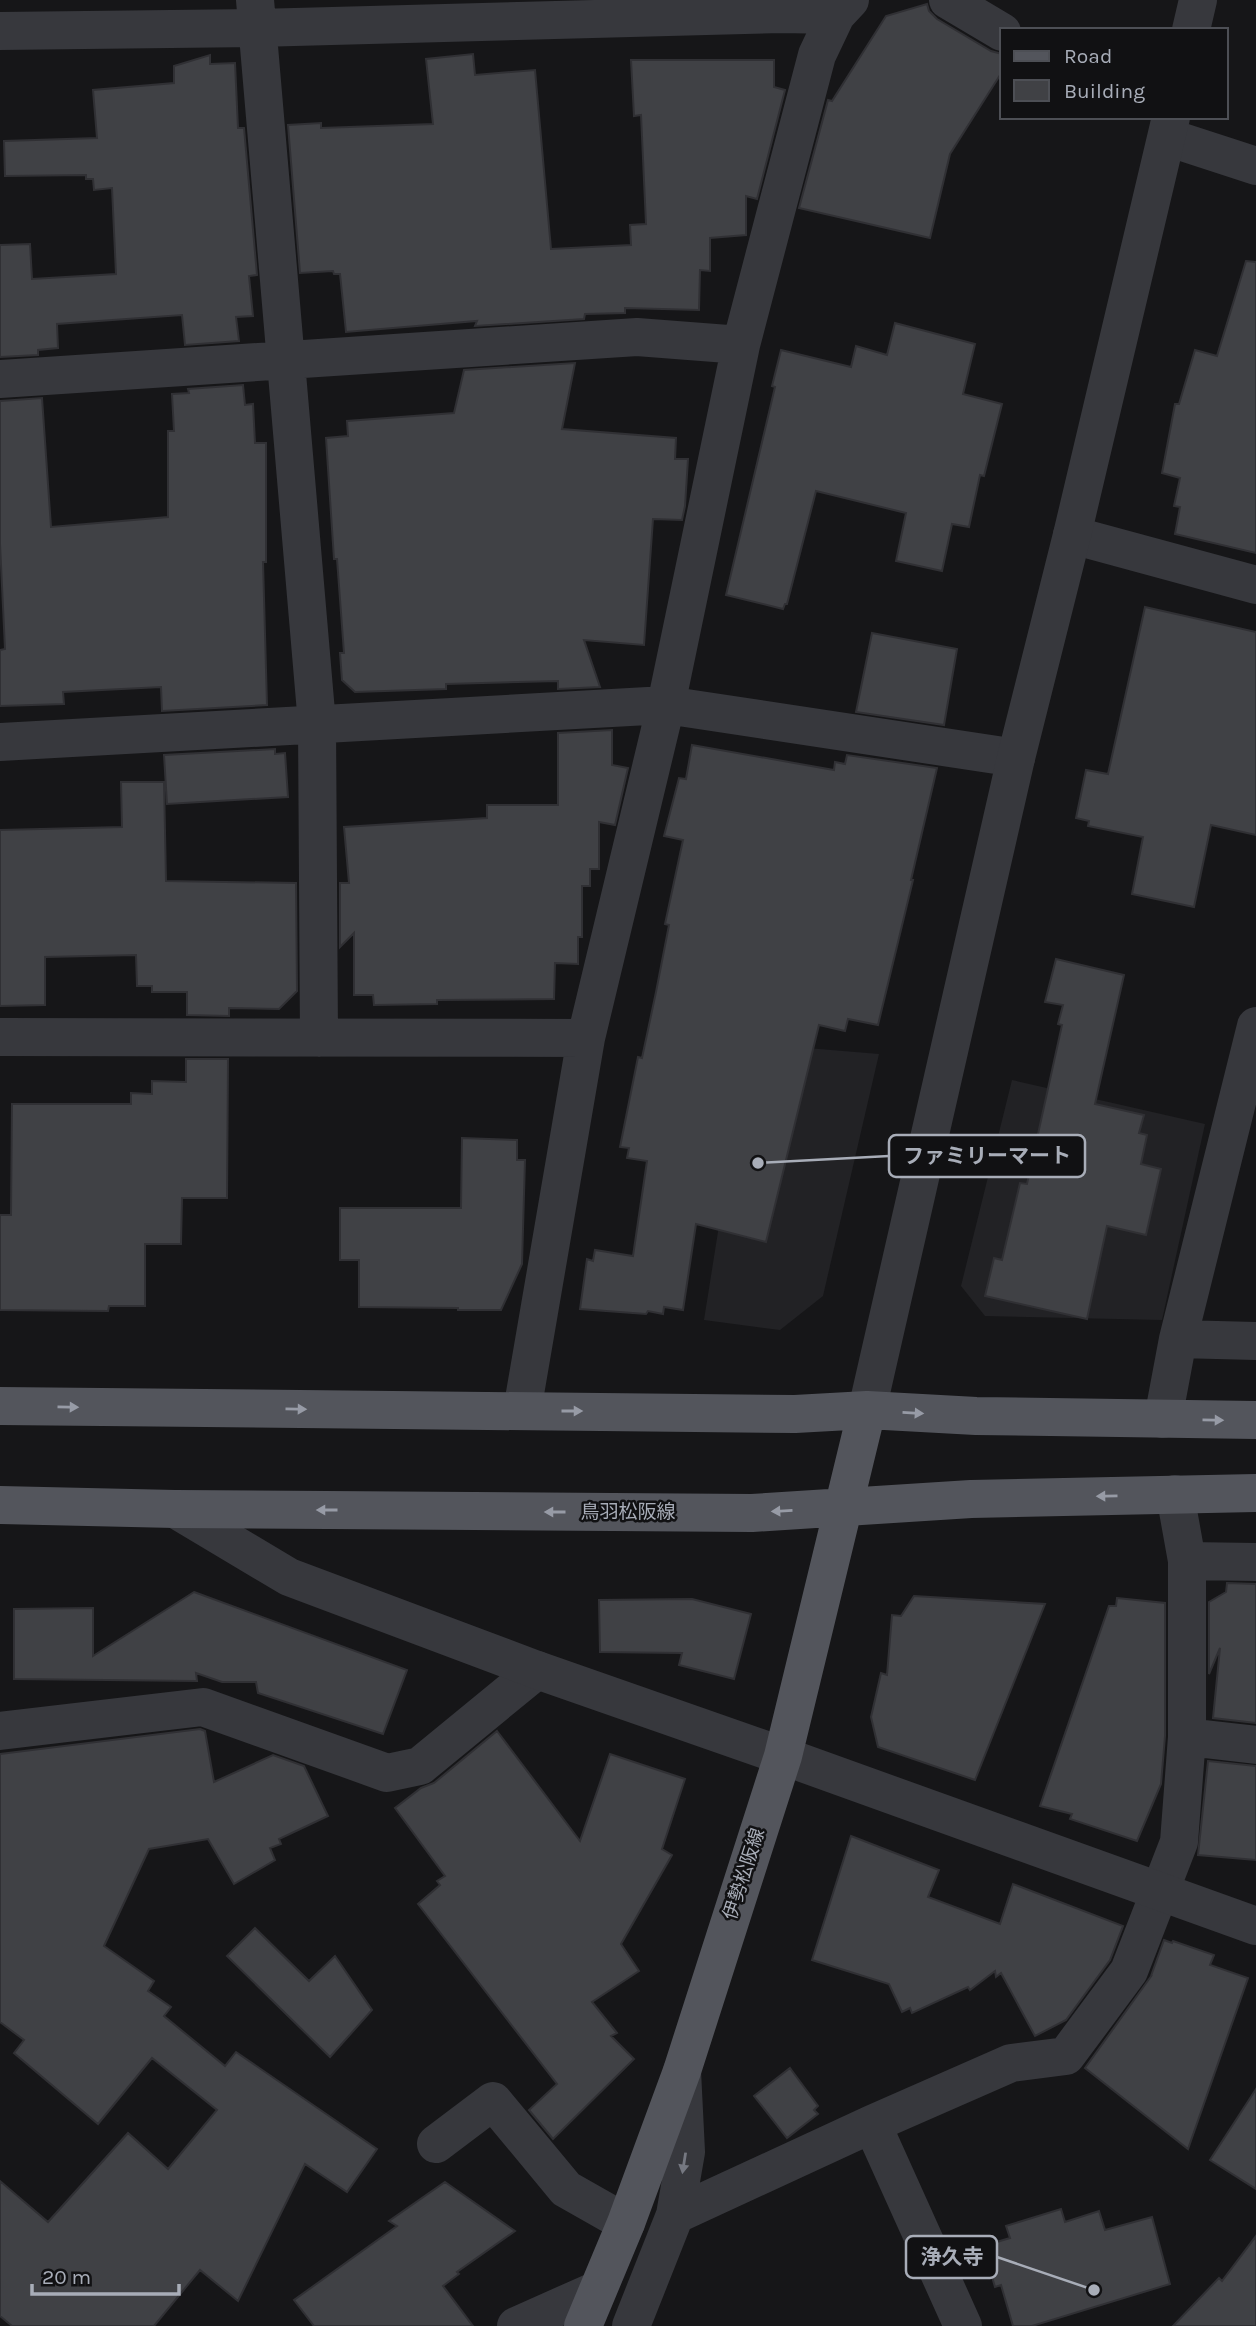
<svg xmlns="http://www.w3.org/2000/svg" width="1256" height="2326" viewBox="0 0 1256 2326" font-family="Karla,'Noto Sans JP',sans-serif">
<rect width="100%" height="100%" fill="#161618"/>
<!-- built -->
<path fill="#222225" d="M 748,1043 L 879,1054 L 823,1296 L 780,1330 L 704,1320 Z
M 1012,1080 L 1205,1124 L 1162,1320 L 985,1316 L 961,1286 Z"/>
<!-- building -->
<path fill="#404145" stroke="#303034" stroke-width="2" d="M 927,4 L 929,11 L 937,19 L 991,51 L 1002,54 L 1002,72 L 950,154 L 930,238 L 799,208 L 828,100 L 832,101 L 886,16 Z
M 473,54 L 475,75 L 535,70 L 551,249 L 631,245 L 630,225 L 646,224 L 641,115 L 634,116 L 631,60 L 774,60 L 774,87 L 785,90 L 757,199 L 746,196 L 746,235 L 710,238 L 710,271 L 700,270 L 699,310 L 625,308 L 625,313 L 585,314 L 584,319 L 475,326 L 477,321 L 346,332 L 340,274 L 334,274 L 333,271 L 300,273 L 288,125 L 321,123 L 321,128 L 433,124 L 426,59 Z
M 210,55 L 210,64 L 235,63 L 238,128 L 244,128 L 257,275 L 249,276 L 253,316 L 236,317 L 239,341 L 185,345 L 182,315 L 57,324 L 58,348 L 38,350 L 38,355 L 0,357 L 0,245 L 30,244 L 32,279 L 116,274 L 112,188 L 94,190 L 93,179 L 86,179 L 86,175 L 5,176 L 4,141 L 97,138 L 93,90 L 174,83 L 174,66 Z
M 1246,261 L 1256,262 L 1256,553 L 1175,534 L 1180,507 L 1174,506 L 1180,478 L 1162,473 L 1175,404 L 1179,404 L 1195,350 L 1217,356 Z
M 895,323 L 975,344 L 963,394 L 1002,404 L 984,476 L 980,475 L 969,527 L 952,524 L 942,571 L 896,561 L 906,513 L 816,491 L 787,604 L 785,604 L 783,609 L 726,595 L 775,387 L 772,386 L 781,350 L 851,367 L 856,346 L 887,355 Z
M 575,363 L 562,429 L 676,438 L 675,459 L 688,459 L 685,506 L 682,520 L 653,519 L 644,645 L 584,640 L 600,687 L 558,689 L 558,681 L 446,684 L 446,689 L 355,692 L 342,680 L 340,653 L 344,653 L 337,559 L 334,559 L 326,438 L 348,436 L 347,421 L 454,413 L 464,370 Z
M 243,385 L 245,405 L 253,404 L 255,443 L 266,443 L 266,562 L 263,562 L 267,705 L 162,711 L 161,687 L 63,692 L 64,704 L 0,706 L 0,650 L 5,649 L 0,544 L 0,401 L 42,398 L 51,527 L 168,517 L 168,431 L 174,431 L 172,394 L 189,393 L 188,389 Z
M 1145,607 L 1256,632 L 1256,835 L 1211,825 L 1194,907 L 1132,894 L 1143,837 L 1088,826 L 1089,821 L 1076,818 L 1086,770 L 1108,774 Z
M 872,633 L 957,649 L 944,725 L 856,712 Z
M 612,730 L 612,765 L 628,768 L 615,825 L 599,822 L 599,869 L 590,869 L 590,886 L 582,886 L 582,937 L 578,937 L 578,964 L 555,963 L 554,999 L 437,1000 L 437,1004 L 374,1005 L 373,995 L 354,995 L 354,933 L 340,947 L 340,883 L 349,883 L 344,827 L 487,818 L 487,805 L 558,805 L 558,733 Z
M 692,745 L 834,770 L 835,762 L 845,764 L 847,755 L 937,768 L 911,880 L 913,880 L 878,1025 L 848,1019 L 845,1031 L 819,1025 L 766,1242 L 696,1224 L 683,1310 L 664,1307 L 663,1314 L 648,1311 L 646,1314 L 580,1309 L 587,1259 L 593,1261 L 595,1250 L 633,1256 L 647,1161 L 627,1158 L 629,1148 L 620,1147 L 638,1057 L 642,1058 L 656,992 L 669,925 L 665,924 L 683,840 L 664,836 L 679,778 L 686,779 Z
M 275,749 L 275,754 L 285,753 L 288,797 L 167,804 L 164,755 Z
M 121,782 L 164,782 L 166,881 L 296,883 L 297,991 L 279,1009 L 229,1008 L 229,1016 L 187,1015 L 187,992 L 152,992 L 152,986 L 137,986 L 136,955 L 45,957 L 45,1005 L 0,1006 L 0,830 L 122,827 Z
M 1056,959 L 1124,975 L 1095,1104 L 1144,1115 L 1139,1133 L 1147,1135 L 1141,1164 L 1161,1169 L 1146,1235 L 1107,1226 L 1087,1319 L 985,1296 L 994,1258 L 1002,1260 L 1020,1183 L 1027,1184 L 1062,1025 L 1058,1024 L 1063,1005 L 1045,1002 Z
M 186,1059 L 228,1059 L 227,1198 L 182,1198 L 181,1244 L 145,1244 L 145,1306 L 109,1306 L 108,1311 L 0,1310 L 0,1215 L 11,1215 L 12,1104 L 131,1104 L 131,1093 L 152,1094 L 152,1081 L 186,1082 Z
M 462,1138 L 517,1140 L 517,1160 L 525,1160 L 522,1264 L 501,1310 L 458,1310 L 458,1308 L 359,1307 L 359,1260 L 340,1260 L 340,1208 L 461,1208 Z
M 1227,1583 L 1256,1584 L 1256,1723 L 1213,1718 L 1220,1648 L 1209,1674 L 1209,1602 L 1226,1592 Z
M 194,1592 L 407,1670 L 383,1734 L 258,1693 L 256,1682 L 222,1682 L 196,1673 L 197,1681 L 14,1679 L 14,1609 L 93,1608 L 93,1656 Z
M 914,1596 L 1045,1604 L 975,1780 L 878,1747 L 871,1717 L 881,1673 L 887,1675 L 892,1615 L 901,1616 Z
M 1117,1598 L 1165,1603 L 1165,1736 L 1161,1784 L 1137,1841 L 1070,1819 L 1072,1814 L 1040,1806 L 1109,1606 L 1116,1606 Z
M 692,1599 L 751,1614 L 734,1679 L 679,1665 L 682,1653 L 600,1652 L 599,1600 Z
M 200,1729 L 205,1731 L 214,1782 L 273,1755 L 304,1766 L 328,1816 L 279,1839 L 281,1844 L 270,1848 L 275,1860 L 234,1884 L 208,1839 L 149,1849 L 104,1946 L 154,1981 L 148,1991 L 171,2007 L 164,2016 L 225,2066 L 236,2052 L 377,2149 L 347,2192 L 305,2164 L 238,2301 L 200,2270 L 154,2326 L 12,2326 L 0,2316 L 0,2181 L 48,2222 L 128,2133 L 168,2169 L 217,2110 L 152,2058 L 98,2124 L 14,2053 L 24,2040 L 0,2022 L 0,1754 Z
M 497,1731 L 580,1841 L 610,1754 L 685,1779 L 662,1849 L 672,1855 L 621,1944 L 639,1971 L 592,2002 L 617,2033 L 611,2036 L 634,2059 L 553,2139 L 529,2110 L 557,2084 L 418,1904 L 440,1885 L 437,1881 L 445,1876 L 395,1808 L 421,1788 L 434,1783 Z
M 1208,1761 L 1256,1766 L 1256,1860 L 1198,1855 Z
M 851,1836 L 939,1870 L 928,1897 L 1000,1924 L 1013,1884 L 1123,1926 L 1110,1960 L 1066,2020 L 1035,2036 L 1001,1973 L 996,1977 L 995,1971 L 970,1990 L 968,1987 L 912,2013 L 910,2008 L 902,2012 L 889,1984 L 812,1960 Z
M 255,1928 L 309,1981 L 335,1956 L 372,2010 L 330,2057 L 227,1956 Z
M 1164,1940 L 1172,1943 L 1173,1941 L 1214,1955 L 1210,1965 L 1248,1978 L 1188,2149 L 1085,2068 L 1152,1975 L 1151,1976 Z
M 790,2068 L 818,2106 L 814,2110 L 818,2114 L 787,2138 L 754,2096 Z
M 1256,2089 L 1256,2189 L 1210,2160 Z
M 445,2182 L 515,2231 L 457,2272 L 459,2274 L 443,2286 L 473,2326 L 314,2326 L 294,2300 L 397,2226 L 389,2221 Z
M 1061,2209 L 1065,2222 L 1099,2211 L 1105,2230 L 1152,2217 L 1170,2284 L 1032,2326 L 1013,2326 L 1001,2285 L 995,2287 L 983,2246 L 1010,2238 L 1006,2226 Z
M 1256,2236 L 1256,2326 L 1173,2326 L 1219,2278 L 1222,2281 Z"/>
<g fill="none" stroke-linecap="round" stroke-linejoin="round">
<!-- minor -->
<path stroke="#37383d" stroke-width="38" d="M 255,0 L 317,724 L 319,1038
M 948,0 L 1002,32
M 0,31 L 257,28 L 781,14 L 836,15 L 850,0
M 1167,137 L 1256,166
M 0,379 L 637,337 L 741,345
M 1072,535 L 1256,585
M 0,742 L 666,705 L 1016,758
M 0,1037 L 586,1038
M 1178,1339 L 1256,1341
M 522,1411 L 586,1038 L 666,705 L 741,345 L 817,55 L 836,15
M 1163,1419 L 1178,1339 L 1256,1026
M 1175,1494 L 1187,1561 L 1256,1562
M 0,1731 L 203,1707 L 387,1773 L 420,1766 L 537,1670
M 1187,1737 L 1256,1745
M 872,2124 L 963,2326
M 436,2144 L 493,2101 L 566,2189 L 626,2223
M 675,2215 L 872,2124 L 1011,2063 L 1066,2056 L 1129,1971 L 1179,1842 L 1187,1737 L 1187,1561
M 516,2326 L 597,2290
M 631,2326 L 675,2215 L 686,2152 L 682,2071"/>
<!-- tertiary -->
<path stroke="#37383d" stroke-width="38" d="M 1191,30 L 1198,0
M 867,1410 L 1016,758 L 1072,535 L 1171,117
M 175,1509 L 289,1577 L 537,1670 L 783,1756 L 1256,1926"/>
<!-- primary -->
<path stroke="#53555c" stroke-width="38" d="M 0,1406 L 795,1414 L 867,1410 L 976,1416 L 1256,1420
M 0,1505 L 175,1509 L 752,1513 L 971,1499 L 1256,1493
M 583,2326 L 626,2223 L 682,2071 L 783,1756 L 867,1410"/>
</g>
<!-- one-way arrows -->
<defs><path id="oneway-solid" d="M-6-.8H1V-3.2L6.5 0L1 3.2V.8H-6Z" transform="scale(1.75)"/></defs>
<g fill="#979ba6">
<use href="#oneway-solid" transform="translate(68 1407) rotate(1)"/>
<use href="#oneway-solid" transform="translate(296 1409) rotate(1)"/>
<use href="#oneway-solid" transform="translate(572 1411)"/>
<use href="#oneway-solid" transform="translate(913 1413) rotate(3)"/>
<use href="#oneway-solid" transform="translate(1213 1420) rotate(1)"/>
<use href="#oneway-solid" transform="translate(1107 1496) rotate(179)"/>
<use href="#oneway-solid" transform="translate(327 1510) rotate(-180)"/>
<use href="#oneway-solid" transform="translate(782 1511) rotate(177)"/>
<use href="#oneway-solid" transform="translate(555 1512) rotate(-180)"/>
</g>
<use fill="#757881" href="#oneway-solid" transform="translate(684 2163) rotate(99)"/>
<g text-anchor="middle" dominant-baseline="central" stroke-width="5" stroke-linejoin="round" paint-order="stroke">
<!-- street labels -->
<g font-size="19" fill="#a8adb8" stroke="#111113">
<text x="628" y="1512">鳥羽松阪線</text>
<text transform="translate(744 1874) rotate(-72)">伊勢松阪線</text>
</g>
</g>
<!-- callouts -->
<path fill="none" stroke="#a8adb8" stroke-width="2.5" d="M758 1163L889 1156M1094 2290L997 2257"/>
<g fill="#a8adb8" stroke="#111113" stroke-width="2.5">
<circle cx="758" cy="1163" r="7"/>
<circle cx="1094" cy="2290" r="7"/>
</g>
<g fill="#111113" stroke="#a8adb8" stroke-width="2.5">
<rect x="889" y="1135" width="196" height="42" rx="7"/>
<rect x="906" y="2236" width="91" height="42" rx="7"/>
</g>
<g font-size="21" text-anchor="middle" font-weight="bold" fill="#a8adb8">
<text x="987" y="1163">ファミリーマート</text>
<text x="952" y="2264">浄久寺</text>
</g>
<!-- legend -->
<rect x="1000" y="28" width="228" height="91" fill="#111113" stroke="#4d4f55" stroke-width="2"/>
<rect x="1014" y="51" width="35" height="10" fill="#53555c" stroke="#4d4f55" stroke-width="2"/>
<text x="1064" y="63" font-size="21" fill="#a8adb8">Road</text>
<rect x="1014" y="80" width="35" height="21" fill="#404145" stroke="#4d4f55" stroke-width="2"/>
<text x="1064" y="98" font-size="21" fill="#a8adb8">Building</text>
<!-- scale -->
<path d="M32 2284v10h147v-10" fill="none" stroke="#a8adb8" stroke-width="3.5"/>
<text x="42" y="2284" font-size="21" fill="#a8adb8" stroke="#111113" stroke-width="5" paint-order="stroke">20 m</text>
</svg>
